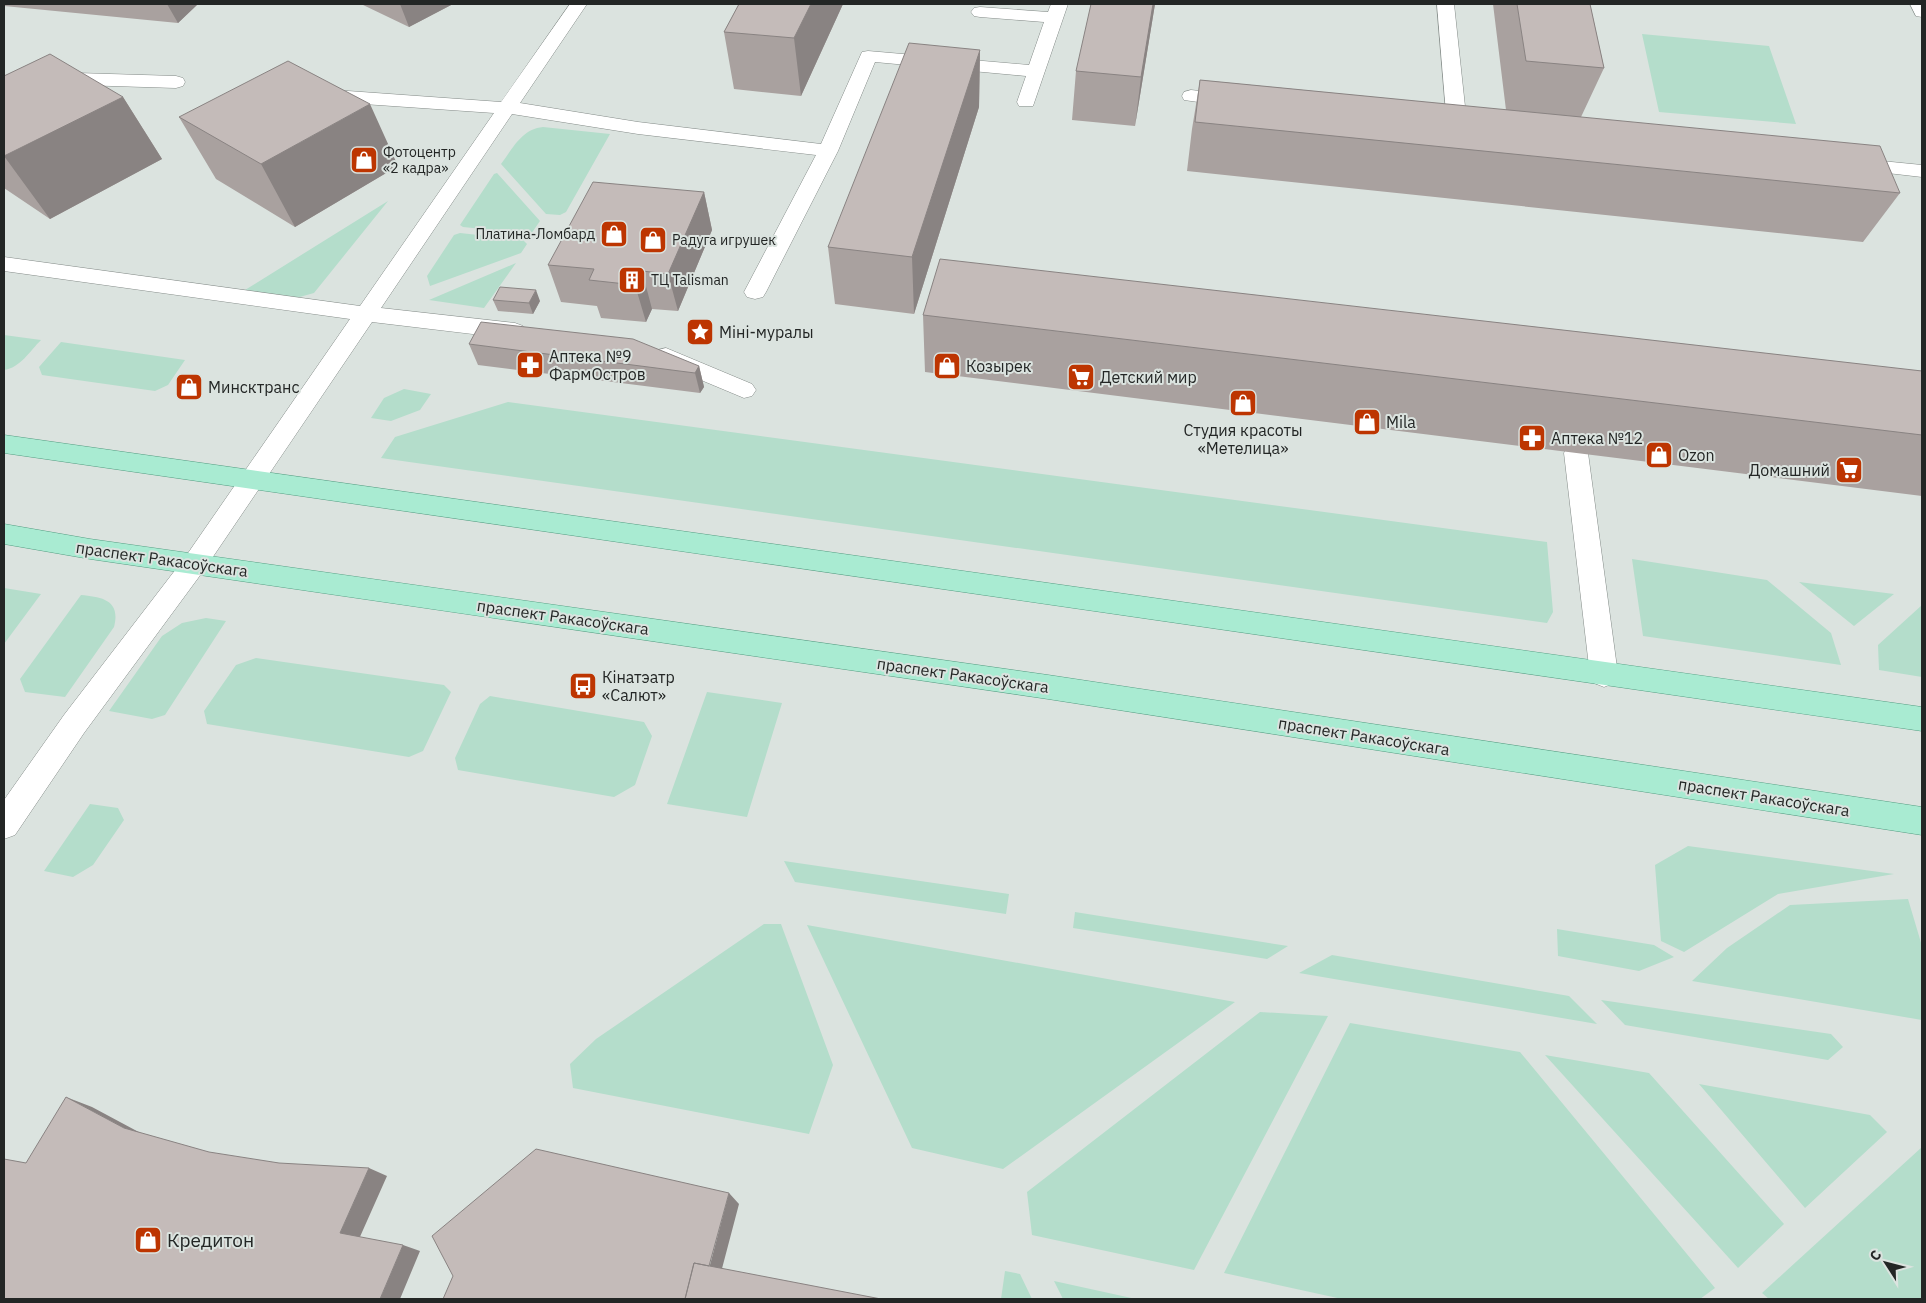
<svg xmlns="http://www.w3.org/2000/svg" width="1926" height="1303" viewBox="0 0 1926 1303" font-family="'IBM Plex Sans',sans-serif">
<rect width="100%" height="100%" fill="#dbe3df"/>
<!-- green -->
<path fill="#b4ddcb" d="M 1642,34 L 1769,46 L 1796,124 L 1659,112 Z
M 543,127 L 610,134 L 566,212 L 560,215 L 546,214 L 501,164 C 513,148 522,129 543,127 Z
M 497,173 L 540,221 L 531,234 L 463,227 L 460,225 L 494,174 Z
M 388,201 L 314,293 L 296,298 L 245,290 Z
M 460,233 L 523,240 L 527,244 L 521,253 L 430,286 L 427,276 L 454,235 Z
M 516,263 L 484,308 L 429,300 Z
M 4,335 L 41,340 C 30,351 20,368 4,370 Z
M 61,342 L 185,360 L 168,385 L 155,391 L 42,375 L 39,367 Z
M 404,389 L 431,394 L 420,410 L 391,421 L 371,418 L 384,398 Z
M 508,402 L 1547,542 L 1553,612 L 1547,623 L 381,458 L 395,437 Z
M 1632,559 L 1767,580 L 1831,633 L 1841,665 L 1643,636 Z
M 1799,582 L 1894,594 L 1854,626 Z
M 4,588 L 41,594 L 4,644 Z
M 81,595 C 102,597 121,600 114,627 L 65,697 L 25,692 L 20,679 Z
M 1922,605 L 1922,677 L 1879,670 L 1878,645 Z
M 206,618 L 226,621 L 165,715 L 152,719 L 109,711 L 162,636 L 182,623 Z
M 256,658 L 444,685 L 451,692 L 423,751 L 409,757 L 207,724 L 204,711 L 236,665 Z
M 707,692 L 782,703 L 747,817 L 667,804 Z
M 490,696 L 644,722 L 652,736 L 635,785 L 614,797 L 458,770 L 455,758 L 480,704 Z
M 90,804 L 118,808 L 124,820 L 93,865 L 73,877 L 44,871 Z
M 1688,846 L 1894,874 L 1778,894 L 1684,952 L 1661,941 L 1655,865 Z
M 784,861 L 1009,894 L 1006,914 L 795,882 Z
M 1908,899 L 1922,946 L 1922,1020 L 1692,981 L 1727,948 L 1790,905 Z
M 1075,912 L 1288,946 L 1267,959 L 1073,928 Z
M 764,924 L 781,924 L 833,1065 L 809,1134 L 573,1088 L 570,1064 L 596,1039 Z
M 807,925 L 1235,1002 L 1003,1169 L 912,1148 Z
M 1557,929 L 1654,945 L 1674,957 L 1639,971 L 1558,956 Z
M 1332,955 L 1569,996 L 1597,1024 L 1299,973 Z
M 1601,1000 L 1831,1034 L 1843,1047 L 1828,1060 L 1625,1025 Z
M 1260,1012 L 1328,1016 L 1194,1270 L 1032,1235 L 1027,1192 Z
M 1350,1023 L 1520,1052 L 1715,1288 L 1700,1299 L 1342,1299 L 1224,1273 Z
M 1545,1055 L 1649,1073 L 1784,1224 L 1738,1268 Z
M 1699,1084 L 1870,1115 L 1887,1132 L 1805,1208 Z
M 1922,1147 L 1922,1299 L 1769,1299 L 1762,1293 Z
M 1005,1271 L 1020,1274 L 1032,1299 L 1001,1299 Z
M 1054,1281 L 1136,1299 L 1063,1299 Z"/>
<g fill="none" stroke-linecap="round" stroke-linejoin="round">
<!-- lane casing -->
<g stroke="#848b88" stroke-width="1">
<path id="lane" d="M 570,4 L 587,4 L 520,103 L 638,122 L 821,144 L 862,52 L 868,51 L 1029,65 L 1044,22 L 980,17 L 974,16 L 971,12 L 974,8 L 980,7 L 1048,12 L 1051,4 L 1068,4 L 1033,106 L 1019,106 L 1017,102 L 1026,76 L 875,62 L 838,151 L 766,292 L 763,297 L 755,299 L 747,297 L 744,292 L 816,155 L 638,134 L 512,114 L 381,308 L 515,323 L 523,326 L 526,331 L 523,336 L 515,339 L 372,322 L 204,570 L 84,733 L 15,835 L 4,839 L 4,800 L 64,715 L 186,556 L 350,319 L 4,271 L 4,257 L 360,306 L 494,113 L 320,101 L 313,99 L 311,95 L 313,91 L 320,89 L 501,102 Z
M 1437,4 L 1454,4 L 1467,125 L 1464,129 L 1450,129 L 1447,125 Z
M 1910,4 L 1922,4 L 1922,17 L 1916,16 Z
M 44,72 L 176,76 L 183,78 L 185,82 L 183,86 L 176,88 L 48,84 L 11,113 L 4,115 L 4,100 L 37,74 Z
M 1191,90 L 1234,95 L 1241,97 L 1243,101 L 1241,105 L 1234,107 L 1184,100 L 1182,96 L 1184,92 Z
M 1851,158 L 1922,165 L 1922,177 L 1844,168 L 1841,164 L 1844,160 Z
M 666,348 L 752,384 L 756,390 L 752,396 L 744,398 L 658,362 L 655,356 L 658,350 Z
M 1576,444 L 1585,447 L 1588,453 L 1618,675 L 1614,683 L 1604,687 L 1594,683 L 1590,675 L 1564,453 L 1567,447 Z"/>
</g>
<!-- primary casing -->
<g stroke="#549d82" stroke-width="1">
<path id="primary" d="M 4,435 L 1922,707 L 1922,731 L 4,453 Z
M 4,524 L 90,539 L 1048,675 L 1922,807 L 1922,835 L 1048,699 L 90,559 L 4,544 Z"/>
</g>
<!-- lane -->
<use href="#lane" fill="#fff" fill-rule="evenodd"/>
<!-- primary -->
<use href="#primary" fill="#a9ebd2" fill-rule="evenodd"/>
</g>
<!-- wall -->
<path fill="#a9a19f" d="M 4,4 L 198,4 L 178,23 L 4,6 Z
M 361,4 L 453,4 L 409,27 Z
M 739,4 L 843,4 L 801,96 L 734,89 L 724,32 Z
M 1155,4 L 1135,126 L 1072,120 L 1076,71 Z
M 1493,4 L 1590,4 L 1604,68 L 1581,117 L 1900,193 L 1863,242 L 1187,171 L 1192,129 L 1200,80 L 1506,110 Z
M 980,50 L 979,107 L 914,314 L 835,304 L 828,247 Z
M 4,76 L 123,97 L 162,159 L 50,219 L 4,188 Z
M 179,117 L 398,166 L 295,227 L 216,179 Z
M 704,192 L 712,230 L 678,311 L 652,309 L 646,322 L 601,318 L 597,306 L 561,302 L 548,265 Z
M 493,300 L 540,301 L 533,314 L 498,311 Z
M 923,315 L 1922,371 L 1922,496 L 925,372 Z
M 469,344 L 699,366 L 704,387 L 700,393 L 478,365 Z"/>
<!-- shaded-wall -->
<path fill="#898382" d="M 167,4 L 198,4 L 178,23 Z
M 400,4 L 453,4 L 409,27 Z
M 811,4 L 843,4 L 801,96 L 794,38 Z
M 1153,4 L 1155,4 L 1135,126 L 1141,77 Z
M 980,50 L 979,107 L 914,314 L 912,257 Z
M 123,97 L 162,159 L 50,219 L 4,156 Z
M 370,104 L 398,166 L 295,227 L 261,164 Z
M 704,192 L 712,230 L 678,311 L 668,274 Z
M 642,271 L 652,309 L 646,322 L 635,285 Z
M 536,290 L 540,301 L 533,314 L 529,303 Z
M 699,366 L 704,387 L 700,393 L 695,373 Z
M 66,1097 L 92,1107 L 148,1137 L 124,1128 Z
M 369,1168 L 387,1176 L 359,1239 L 340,1233 Z
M 729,1193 L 739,1204 L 714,1299 L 701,1299 Z
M 403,1245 L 420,1251 L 400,1299 L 380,1299 Z"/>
<!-- building -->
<path fill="#c4bbb9" stroke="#898382" d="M 739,4 L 811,4 L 794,38 L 724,32 Z
M 1091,4 L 1153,4 L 1141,77 L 1076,71 Z
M 1517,4 L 1590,4 L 1604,68 L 1526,61 Z
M 909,43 L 980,50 L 912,257 L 828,247 Z
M 50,54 L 123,97 L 4,156 L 4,76 Z
M 288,61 L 370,104 L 261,164 L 179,117 Z
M 1200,80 L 1880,146 L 1900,193 L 1195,122 Z
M 593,182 L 704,192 L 668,274 L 642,271 L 635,285 L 589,280 L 594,269 L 548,265 Z
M 940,259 L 1922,371 L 1922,435 L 923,315 Z
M 500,287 L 536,290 L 529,303 L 493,300 Z
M 481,322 L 633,339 L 699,366 L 695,373 L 469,344 Z
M 66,1097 L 124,1128 L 209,1152 L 279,1163 L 369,1168 L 340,1233 L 403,1245 L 380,1299 L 4,1299 L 4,1159 L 26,1163 Z
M 536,1149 L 729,1193 L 709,1266 L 694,1263 L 685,1299 L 443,1299 L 453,1276 L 432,1236 Z
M 694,1263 L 881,1299 L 685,1299 Z"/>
<!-- icons -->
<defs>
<g id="shop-square" transform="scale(1.4375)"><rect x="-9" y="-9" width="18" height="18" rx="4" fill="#bd3501" stroke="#dbe3df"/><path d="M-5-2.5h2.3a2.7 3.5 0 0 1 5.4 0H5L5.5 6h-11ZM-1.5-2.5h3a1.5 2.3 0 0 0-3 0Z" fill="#fff"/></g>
<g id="building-square" transform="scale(1.4375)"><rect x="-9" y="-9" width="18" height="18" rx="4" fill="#bd3501" stroke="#dbe3df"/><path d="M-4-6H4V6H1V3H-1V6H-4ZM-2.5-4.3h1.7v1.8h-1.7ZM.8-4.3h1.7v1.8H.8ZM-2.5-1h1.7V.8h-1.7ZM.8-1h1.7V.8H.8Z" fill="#fff"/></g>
<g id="sight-square" transform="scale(1.4375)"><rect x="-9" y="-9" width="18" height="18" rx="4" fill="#bd3501" stroke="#dbe3df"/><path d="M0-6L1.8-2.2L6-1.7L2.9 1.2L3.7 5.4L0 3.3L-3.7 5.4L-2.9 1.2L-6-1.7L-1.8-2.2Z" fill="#fff"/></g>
<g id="pharmacy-square" transform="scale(1.4375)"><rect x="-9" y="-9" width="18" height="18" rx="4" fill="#bd3501" stroke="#dbe3df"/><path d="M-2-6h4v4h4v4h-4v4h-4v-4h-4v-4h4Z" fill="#fff"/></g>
<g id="supermarket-square" transform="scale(1.4375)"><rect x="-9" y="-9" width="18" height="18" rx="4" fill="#bd3501" stroke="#dbe3df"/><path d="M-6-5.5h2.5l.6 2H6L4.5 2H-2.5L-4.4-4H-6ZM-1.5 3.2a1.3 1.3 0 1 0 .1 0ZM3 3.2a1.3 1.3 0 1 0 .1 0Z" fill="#fff"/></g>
<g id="bus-square" transform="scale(1.4375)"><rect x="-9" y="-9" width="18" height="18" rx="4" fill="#bd3501" stroke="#dbe3df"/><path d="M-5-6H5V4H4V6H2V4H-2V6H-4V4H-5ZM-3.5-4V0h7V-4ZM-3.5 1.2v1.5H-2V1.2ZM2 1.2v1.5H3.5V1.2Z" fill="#fff"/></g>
</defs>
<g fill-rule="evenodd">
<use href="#shop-square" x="364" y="160"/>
<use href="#shop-square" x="614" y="234"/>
<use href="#shop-square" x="653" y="240"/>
<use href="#building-square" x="632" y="280"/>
<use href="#sight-square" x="700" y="332"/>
<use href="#pharmacy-square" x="530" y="365"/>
<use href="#shop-square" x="947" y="366"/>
<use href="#supermarket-square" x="1081" y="377"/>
<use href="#shop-square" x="189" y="387"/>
<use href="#shop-square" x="1243" y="403"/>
<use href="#shop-square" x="1367" y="422"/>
<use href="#pharmacy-square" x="1532" y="438"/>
<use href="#shop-square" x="1659" y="455"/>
<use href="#supermarket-square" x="1849" y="470"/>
<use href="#bus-square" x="583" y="686"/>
<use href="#shop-square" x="148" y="1240"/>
</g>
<g text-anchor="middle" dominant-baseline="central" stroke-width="4" stroke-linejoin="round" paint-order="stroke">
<!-- far-poi labels -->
<g font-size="14" fill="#232625" stroke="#dbe3df" text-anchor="start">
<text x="383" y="152">Фотоцентр<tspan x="383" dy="16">«2 кадра»</tspan></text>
<text x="595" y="234" text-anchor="end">Платина-Ломбард</text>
<text x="672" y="240">Радуга игрушек</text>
<text x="651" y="280">ТЦ Talisman</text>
</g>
<!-- poi labels -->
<g font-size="16" fill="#232625" stroke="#dbe3df" text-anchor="start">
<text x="719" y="332">Міні-муралы</text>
<text x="549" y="356">Аптека №9<tspan x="549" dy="18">ФармОстров</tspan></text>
<text x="966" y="366">Козырек</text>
<text x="1100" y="377">Детский мир</text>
<text x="208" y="387">Минсктранс</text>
<text x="1386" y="422">Mila</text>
<text x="1243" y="430" text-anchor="middle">Студия красоты<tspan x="1243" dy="18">«Метелица»</tspan></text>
<text x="1551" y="438">Аптека №12</text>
<text x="1678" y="455">Ozon</text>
<text x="1830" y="470" text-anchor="end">Домашний</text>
<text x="602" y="677">Кінатэатр<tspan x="602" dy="18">«Салют»</tspan></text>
</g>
<!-- street labels -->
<g font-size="16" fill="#232625" stroke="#dbe3df">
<text transform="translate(162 559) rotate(8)">праспект Ракасоўскага</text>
<text transform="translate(563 617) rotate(8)">праспект Ракасоўскага</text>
<text transform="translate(963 675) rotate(8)">праспект Ракасоўскага</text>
<text transform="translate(1364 736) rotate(9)">праспект Ракасоўскага</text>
<text transform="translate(1764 797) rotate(9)">праспект Ракасоўскага</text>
</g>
<!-- near-poi labels -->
<g font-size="19" fill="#232625" stroke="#dbe3df" text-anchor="start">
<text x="167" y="1240">Кредитон</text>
</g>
</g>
<!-- border -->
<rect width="1926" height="1303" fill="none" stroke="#232625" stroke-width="10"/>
<!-- north arrow -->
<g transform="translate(1886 1263) rotate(306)" stroke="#dbe3df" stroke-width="4" paint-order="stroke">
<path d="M0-4L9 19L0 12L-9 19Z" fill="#232625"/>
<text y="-8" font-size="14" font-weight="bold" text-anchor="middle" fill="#232625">С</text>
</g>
</svg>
